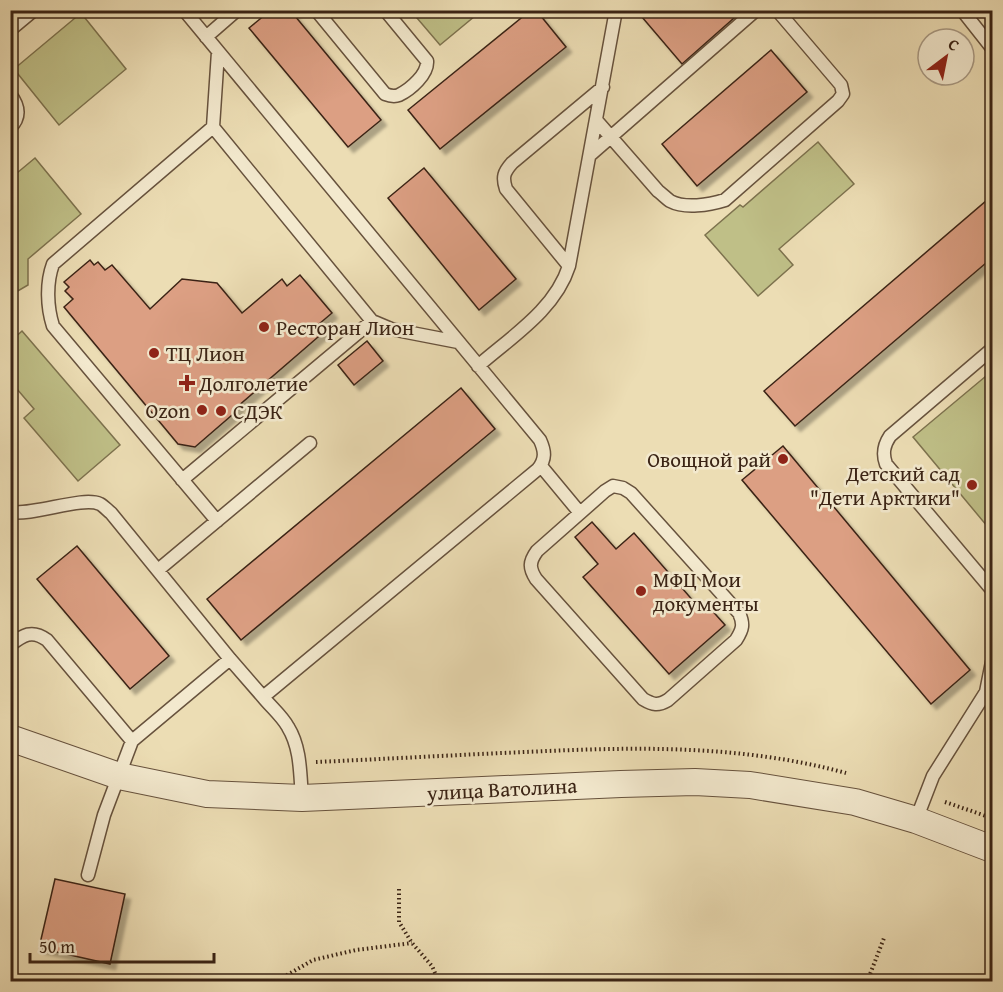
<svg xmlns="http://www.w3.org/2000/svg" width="1003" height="992" viewBox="0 0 1003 992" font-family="'Gentium Book Plus',serif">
<defs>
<filter id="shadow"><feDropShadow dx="5.5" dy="5.5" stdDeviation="1.5" flood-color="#0004"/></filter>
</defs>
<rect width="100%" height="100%" fill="#ecddb4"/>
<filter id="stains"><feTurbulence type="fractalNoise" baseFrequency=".00333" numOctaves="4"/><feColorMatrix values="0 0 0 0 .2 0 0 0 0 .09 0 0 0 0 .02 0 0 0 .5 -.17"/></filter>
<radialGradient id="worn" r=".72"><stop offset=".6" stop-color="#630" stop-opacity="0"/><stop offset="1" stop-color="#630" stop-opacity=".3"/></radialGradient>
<!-- green -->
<path fill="#bfbf87" stroke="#7d724e" stroke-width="1.5" d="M 411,11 L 481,11 L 440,45 Z
M 81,13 L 126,69 L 59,125 L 14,69 Z
M 818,142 L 854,184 L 779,249 L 793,265 L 758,296 L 705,235 L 740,205 L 743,207 Z
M 35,158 L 81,214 L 28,259 L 28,285 L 11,295 L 11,178 Z
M 22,331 L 120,445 L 78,481 L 24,418 L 34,409 L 11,382 L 11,341 Z
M 992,371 L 992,532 L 913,437 Z"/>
<!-- building -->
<path fill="#dc9f83" stroke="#3b2415" stroke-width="1.5" filter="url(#shadow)" d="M 271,10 L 290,10 L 381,120 L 348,147 L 249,28 Z
M 531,10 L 536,10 L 566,47 L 440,149 L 408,110 Z
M 636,10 L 743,10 L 682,64 Z
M 771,50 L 807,92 L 697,186 L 662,144 Z
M 424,168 L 516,279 L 479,310 L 388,198 Z
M 993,195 L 993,257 L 795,426 L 764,391 Z
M 90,260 L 94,265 L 98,262 L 105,270 L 112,265 L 150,309 L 182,279 L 217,283 L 242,313 L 282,279 L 287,286 L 300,275 L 332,313 L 319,324 L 325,331 L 237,407 L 239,409 L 195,447 L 178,444 L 64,307 L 73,299 L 65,291 L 69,287 L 64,282 Z
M 367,341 L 383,361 L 354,385 L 338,365 Z
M 461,388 L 495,429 L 241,640 L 207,599 Z
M 783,446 L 970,670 L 931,704 L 742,480 Z
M 592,522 L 616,549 L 634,533 L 702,611 L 708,606 L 725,625 L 669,674 L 583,577 L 598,564 L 575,537 Z
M 77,546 L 169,656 L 130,689 L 37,579 Z
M 55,879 L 125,894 L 110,964 L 39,948 Z"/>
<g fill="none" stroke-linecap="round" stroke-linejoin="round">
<!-- service casing -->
<g stroke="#67523d" stroke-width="15">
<path id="service" d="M 184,10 L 540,440 C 545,451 546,459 538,469 L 263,697 C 271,707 282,716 288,727 C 301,748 300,774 302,798
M 316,10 L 385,94 C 390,96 394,97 399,95 C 411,89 428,74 427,61 L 385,10
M 962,10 L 992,48
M 10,30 L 34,10
M 206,37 L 237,10
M 218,52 L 213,127 L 372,321 L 391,329 L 458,342
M 10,94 C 19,106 21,117 10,128
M 596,120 L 658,191 C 662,194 666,198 670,201 C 685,209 709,205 725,200 L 838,101 L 843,94 L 841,85 L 777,10
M 213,127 L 53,264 C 46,283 47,307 53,326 L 217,521
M 590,155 L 756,10
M 569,266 L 506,189 C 502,177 504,172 512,163 L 603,87
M 992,349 L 890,436 C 884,445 882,453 886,464 L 992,590
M 478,366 C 511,337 555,310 569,266 L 616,10
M 541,466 L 580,513
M 182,480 L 372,321
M 613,486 L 623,488 L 631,493 L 739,613 C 744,624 743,629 736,640 L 668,700 C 658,706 653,705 643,699 L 536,579 C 529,568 529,562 537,551 L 605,491 Z
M 10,512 C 34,516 82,496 100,504 C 104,506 108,511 111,513 L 230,659 L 263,697
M 158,570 L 310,443
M 10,645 C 23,635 32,629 47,640 L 132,741
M 916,820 L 933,776 L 986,692 L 992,662
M 88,875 L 104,815 L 132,741 L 230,659"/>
</g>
<!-- minor casing -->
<g stroke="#67523d" stroke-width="28">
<path id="minor" d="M 10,738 L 119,776 L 207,794 L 302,798 L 621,784 L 695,782 L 750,785 L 855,802 L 916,820 L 992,849"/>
</g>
<!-- path -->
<path stroke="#3b2415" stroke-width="4" stroke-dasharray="1.5 3" stroke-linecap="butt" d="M 316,762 C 385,759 455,755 525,752 C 633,747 740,744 846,773
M 945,802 L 992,818
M 399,889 L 399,922 L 412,943 L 432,966 L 439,982
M 275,982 L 313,960 L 356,950 L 412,943
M 867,982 L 884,938"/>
<!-- service -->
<use href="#service" stroke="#f3e9ce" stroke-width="12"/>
<!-- minor -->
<use href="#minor" stroke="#f3e9ce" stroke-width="26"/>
</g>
<!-- markers -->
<g fill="#8f2418" stroke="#f3e9ce" stroke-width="2">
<circle cx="264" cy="327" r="6"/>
<circle cx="154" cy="353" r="6"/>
<path d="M184 374h6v6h6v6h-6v6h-6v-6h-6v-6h6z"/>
<circle cx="202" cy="410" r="6"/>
<circle cx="221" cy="411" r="6"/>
<circle cx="783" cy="459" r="6"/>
<circle cx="972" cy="485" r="6"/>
<circle cx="641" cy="591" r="6"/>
</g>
<g text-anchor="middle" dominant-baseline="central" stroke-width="5" stroke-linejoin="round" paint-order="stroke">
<!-- poi labels -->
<g font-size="21" fill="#3b2415" stroke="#f3e9ce" text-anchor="start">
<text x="276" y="327">Ресторан Лион</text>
<text x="166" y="353">ТЦ Лион</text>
<text x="199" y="383">Долголетие</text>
<text x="190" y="410" text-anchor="end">Ozon</text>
<text x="233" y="411">СДЭК</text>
<text x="771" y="459" text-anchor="end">Овощной рай</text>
<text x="960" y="473" text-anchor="end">Детский сад<tspan x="960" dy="24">"Дети Арктики"</tspan></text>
<text x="653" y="579">МФЦ Мои<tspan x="653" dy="24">документы</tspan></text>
</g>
<!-- street labels -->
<g font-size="21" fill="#3b2415" stroke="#f3e9ce">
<text transform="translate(502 789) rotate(-3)">улица Ватолина</text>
</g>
</g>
<!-- margin -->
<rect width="1003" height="992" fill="none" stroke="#ecddb4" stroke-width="36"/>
<rect x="12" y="12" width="979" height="968" fill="none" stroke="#3b2415" stroke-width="3"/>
<rect x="18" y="18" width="967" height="956" fill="none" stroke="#3b2415" stroke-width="1.5"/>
<!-- north arrow -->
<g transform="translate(946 57) rotate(32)"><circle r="28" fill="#f3e9ce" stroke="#a99a84" stroke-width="1.5"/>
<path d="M0-4.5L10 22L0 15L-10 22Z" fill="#8f2418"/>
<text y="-9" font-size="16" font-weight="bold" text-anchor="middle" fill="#3b2415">С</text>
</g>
<!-- scale -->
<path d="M30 953v9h184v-9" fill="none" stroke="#3b2415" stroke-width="3"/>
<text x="39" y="953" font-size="18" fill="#3b2415" stroke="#f3e9ce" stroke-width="4.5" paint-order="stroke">50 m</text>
<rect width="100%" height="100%" filter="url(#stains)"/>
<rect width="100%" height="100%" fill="url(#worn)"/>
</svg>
